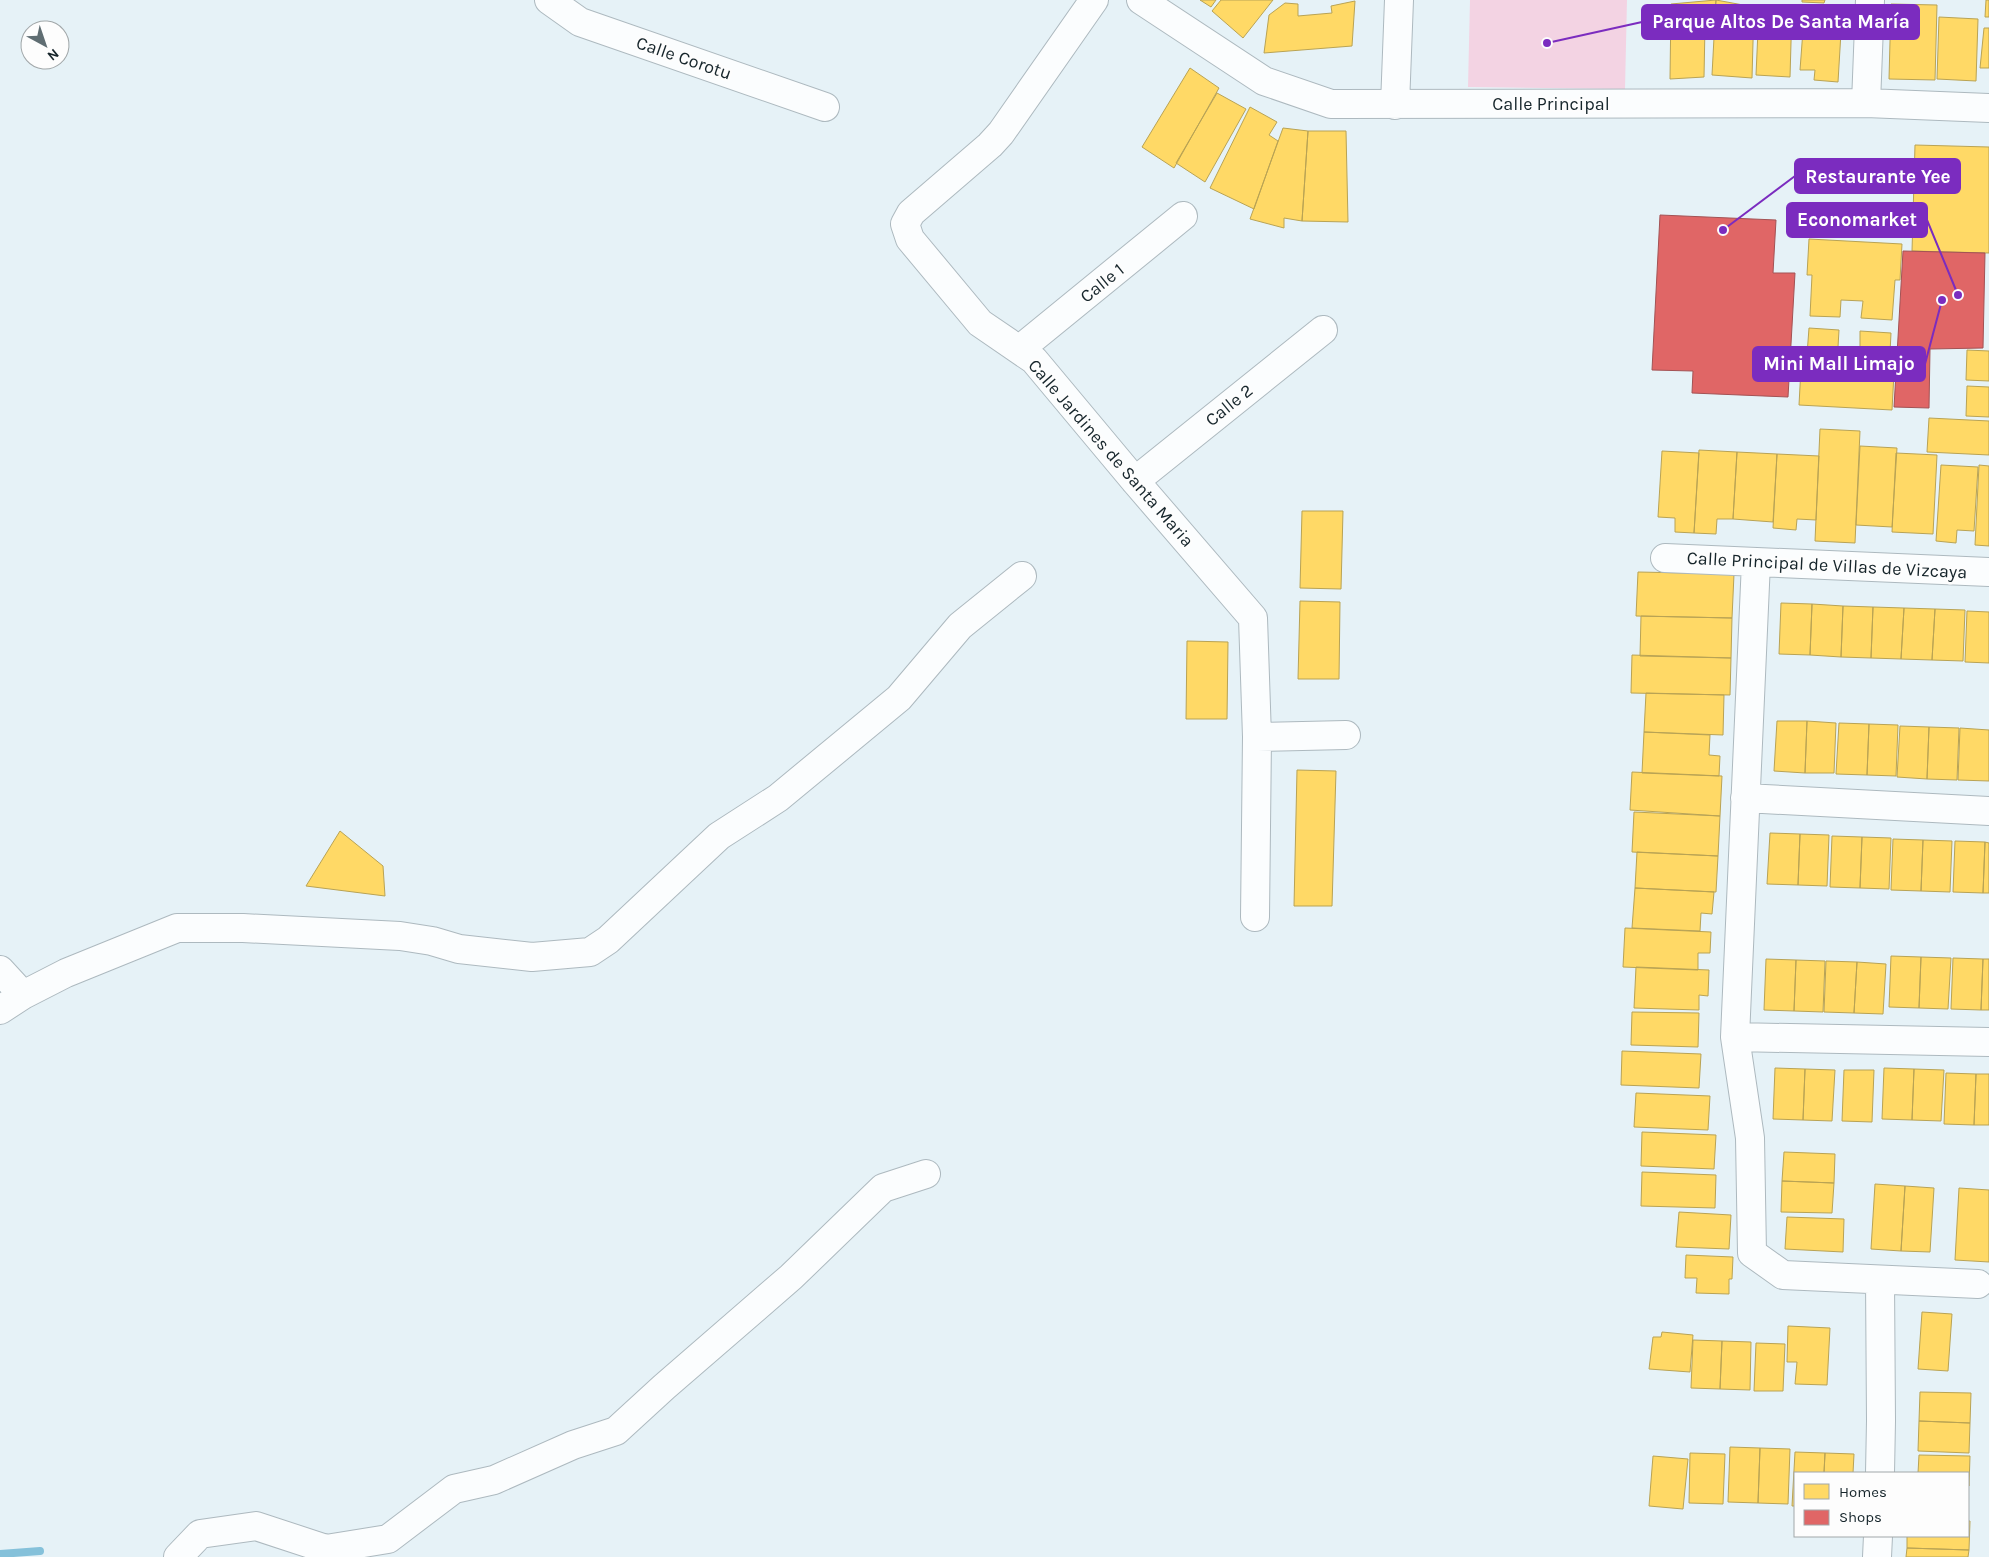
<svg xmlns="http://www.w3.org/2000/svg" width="1989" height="1557" viewBox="0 0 1989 1557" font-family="Karla,sans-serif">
<rect width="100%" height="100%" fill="#e6f2f7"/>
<!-- green -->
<path fill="#f3d3e3" d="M 1470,0 L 1627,0 L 1625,89 L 1468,87 Z"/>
<!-- homes -->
<path fill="#ffd966" stroke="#b9a354" d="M 1200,0 L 1216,0 L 1211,7 Z
M 1221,0 L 1273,0 L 1243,38 L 1212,11 Z
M 1716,0 L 1754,7 L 1752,78 L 1712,75 Z
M 1716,0 L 1713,26 L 1705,26 L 1704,77 L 1670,79 L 1671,4 Z
M 1802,0 L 1825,0 L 1824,3 L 1802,2 Z
M 1986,0 L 1989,0 L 1989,17 L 1985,17 Z
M 1355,1 L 1352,46 L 1264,53 L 1269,15 L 1285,3 L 1298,4 L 1298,16 L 1332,13 L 1331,6 Z
M 1891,4 L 1937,5 L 1935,80 L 1889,79 Z
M 1759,8 L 1792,9 L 1790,77 L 1756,75 Z
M 1939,17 L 1978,19 L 1976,81 L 1937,79 Z
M 1984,28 L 1989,28 L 1989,68 L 1980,68 Z
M 1803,30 L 1841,32 L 1838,82 L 1814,80 L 1815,70 L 1800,70 Z
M 1190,68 L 1219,88 L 1174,168 L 1142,147 Z
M 1217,93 L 1246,109 L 1205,182 L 1176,163 Z
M 1250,107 L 1277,122 L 1269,135 L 1278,141 L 1254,209 L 1210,188 Z
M 1283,128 L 1308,131 L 1302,221 L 1284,218 L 1284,228 L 1250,219 Z
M 1308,131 L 1346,131 L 1348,222 L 1302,221 Z
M 1915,145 L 1989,147 L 1989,253 L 1912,251 Z
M 1809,239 L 1902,244 L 1900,280 L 1895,280 L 1892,320 L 1861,318 L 1863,301 L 1841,300 L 1840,317 L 1810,316 L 1812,275 L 1807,275 Z
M 1809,328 L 1839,330 L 1838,347 L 1860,348 L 1860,331 L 1891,333 L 1889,373 L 1894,373 L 1892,410 L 1799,405 L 1801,368 L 1806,368 Z
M 1967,350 L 1989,351 L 1989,381 L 1966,380 Z
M 1967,386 L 1989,387 L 1989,417 L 1966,416 Z
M 1929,418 L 1989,421 L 1989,455 L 1927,452 Z
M 1820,429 L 1860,431 L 1855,543 L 1815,541 Z
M 1860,446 L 1897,448 L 1892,527 L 1856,525 Z
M 1699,450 L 1737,452 L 1733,519 L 1717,519 L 1716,534 L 1694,533 Z
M 1662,451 L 1699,453 L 1694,533 L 1675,532 L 1675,518 L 1658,517 Z
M 1737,452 L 1777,454 L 1773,522 L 1733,519 Z
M 1896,453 L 1937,455 L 1933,534 L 1892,532 Z
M 1777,454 L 1819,456 L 1816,520 L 1797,519 L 1796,530 L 1773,528 Z
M 1941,465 L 1978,467 L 1974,531 L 1957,530 L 1956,543 L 1936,541 Z
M 1979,465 L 1989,466 L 1989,546 L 1975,545 Z
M 1302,511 L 1343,511 L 1341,589 L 1300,588 Z
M 1638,572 L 1734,574 L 1732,618 L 1636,616 Z
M 1300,601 L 1340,602 L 1339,679 L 1298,679 Z
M 1781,603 L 1812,604 L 1810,655 L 1779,654 Z
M 1812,604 L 1843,606 L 1841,657 L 1810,655 Z
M 1843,606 L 1873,607 L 1871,658 L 1841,657 Z
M 1873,607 L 1904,608 L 1901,659 L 1871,658 Z
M 1904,608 L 1935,609 L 1932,660 L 1901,659 Z
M 1935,609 L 1965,610 L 1963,661 L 1932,660 Z
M 1967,611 L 1989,612 L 1989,663 L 1965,662 Z
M 1641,616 L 1732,618 L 1731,658 L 1640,656 Z
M 1187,641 L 1228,642 L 1227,719 L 1186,719 Z
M 1632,655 L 1731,658 L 1730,695 L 1631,693 Z
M 1646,693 L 1724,695 L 1723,735 L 1644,732 Z
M 1777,721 L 1807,721 L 1805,773 L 1774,771 Z
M 1807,721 L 1836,723 L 1834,773 L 1805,773 Z
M 1839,723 L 1869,724 L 1867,775 L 1836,774 Z
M 1869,724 L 1898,725 L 1896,776 L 1867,775 Z
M 1900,726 L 1929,727 L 1927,779 L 1897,777 Z
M 1929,727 L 1959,728 L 1957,780 L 1927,779 Z
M 1960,728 L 1989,730 L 1989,781 L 1958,780 Z
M 1644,732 L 1710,735 L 1709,755 L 1720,756 L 1719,776 L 1642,773 Z
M 1297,770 L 1336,771 L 1332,906 L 1294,906 Z
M 1632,772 L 1722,776 L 1720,816 L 1630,810 Z
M 1634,812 L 1720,816 L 1718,856 L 1632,852 Z
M 340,831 L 383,866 L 385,896 L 306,886 Z
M 1770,833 L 1800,834 L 1798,885 L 1767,884 Z
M 1800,834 L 1829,835 L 1827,886 L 1798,885 Z
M 1832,836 L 1862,837 L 1860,888 L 1830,887 Z
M 1862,837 L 1891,838 L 1889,889 L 1860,888 Z
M 1893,839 L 1923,840 L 1921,891 L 1891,890 Z
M 1923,840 L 1952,841 L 1950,892 L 1921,891 Z
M 1955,841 L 1985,842 L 1983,893 L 1953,892 Z
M 1985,842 L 1989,843 L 1989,893 L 1983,893 Z
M 1637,852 L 1718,856 L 1716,892 L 1635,888 Z
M 1635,888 L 1714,892 L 1712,914 L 1701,913 L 1700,931 L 1632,928 Z
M 1625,928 L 1711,932 L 1710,953 L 1698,953 L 1698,970 L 1623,967 Z
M 1891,956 L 1921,957 L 1919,1008 L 1889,1007 Z
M 1921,957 L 1951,958 L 1948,1009 L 1919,1008 Z
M 1953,958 L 1983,959 L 1981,1010 L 1951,1009 Z
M 1766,959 L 1796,960 L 1794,1011 L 1764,1010 Z
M 1983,959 L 1989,959 L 1989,1010 L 1981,1010 Z
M 1796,960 L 1825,961 L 1823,1012 L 1794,1011 Z
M 1826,961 L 1857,962 L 1854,1013 L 1824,1012 Z
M 1857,962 L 1886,964 L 1883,1014 L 1854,1013 Z
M 1636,967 L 1709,970 L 1708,996 L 1699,995 L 1699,1010 L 1634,1008 Z
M 1632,1012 L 1699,1013 L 1698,1047 L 1631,1045 Z
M 1622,1051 L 1701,1054 L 1699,1088 L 1621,1085 Z
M 1775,1068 L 1805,1069 L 1803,1120 L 1773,1119 Z
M 1884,1068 L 1914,1069 L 1912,1120 L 1882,1119 Z
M 1805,1069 L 1835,1070 L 1832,1121 L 1803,1120 Z
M 1914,1069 L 1944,1070 L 1941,1121 L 1912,1120 Z
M 1844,1070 L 1874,1070 L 1872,1122 L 1842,1121 Z
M 1946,1073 L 1976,1074 L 1974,1125 L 1944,1124 Z
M 1976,1074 L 1989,1074 L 1989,1125 L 1974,1125 Z
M 1636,1093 L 1710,1096 L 1708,1130 L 1634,1127 Z
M 1642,1132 L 1716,1135 L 1714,1169 L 1641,1166 Z
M 1784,1152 L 1835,1154 L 1834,1183 L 1782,1181 Z
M 1642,1172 L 1716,1175 L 1715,1208 L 1641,1206 Z
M 1782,1181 L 1834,1183 L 1832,1213 L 1781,1212 Z
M 1875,1184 L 1905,1186 L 1901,1251 L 1871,1249 Z
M 1905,1186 L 1934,1188 L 1930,1252 L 1901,1251 Z
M 1959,1188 L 1989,1190 L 1989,1262 L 1955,1260 Z
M 1679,1212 L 1731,1215 L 1729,1249 L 1676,1247 Z
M 1787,1217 L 1844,1219 L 1843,1252 L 1785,1249 Z
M 1686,1255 L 1733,1257 L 1732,1279 L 1729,1279 L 1729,1294 L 1696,1293 L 1697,1278 L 1685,1278 Z
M 1922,1312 L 1952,1314 L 1948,1371 L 1918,1369 Z
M 1788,1326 L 1830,1328 L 1827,1385 L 1795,1384 L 1797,1362 L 1787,1362 Z
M 1662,1332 L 1693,1335 L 1690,1372 L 1649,1369 L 1653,1337 L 1661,1337 Z
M 1693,1340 L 1722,1341 L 1720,1389 L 1691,1388 Z
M 1722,1341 L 1751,1342 L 1750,1390 L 1720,1389 Z
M 1756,1343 L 1785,1344 L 1783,1391 L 1754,1391 Z
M 1920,1392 L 1971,1393 L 1970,1423 L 1919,1421 Z
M 1919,1421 L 1970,1423 L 1969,1453 L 1918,1451 Z
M 1730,1447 L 1760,1448 L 1758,1503 L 1728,1502 Z
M 1760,1448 L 1790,1449 L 1788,1504 L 1758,1503 Z
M 1795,1452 L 1825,1453 L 1824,1473 L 1795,1473 L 1795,1506 L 1792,1506 Z
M 1690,1453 L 1725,1454 L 1723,1504 L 1689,1503 Z
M 1825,1453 L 1854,1454 L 1853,1473 L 1824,1473 Z
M 1919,1455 L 1970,1456 L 1969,1486 L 1968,1473 L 1918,1473 Z
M 1653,1456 L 1688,1459 L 1683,1509 L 1649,1506 Z
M 1968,1521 L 1970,1521 L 1969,1550 L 1907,1548 L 1907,1536 L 1968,1536 Z
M 1907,1548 L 1969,1550 L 1968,1557 L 1906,1557 Z"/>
<!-- shops -->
<path fill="#e06666" stroke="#a35254" d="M 1660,215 L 1776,220 L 1773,273 L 1795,273 L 1788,397 L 1692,393 L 1693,371 L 1652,370 Z
M 1903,251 L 1985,253 L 1983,348 L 1930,349 L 1929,408 L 1894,407 Z"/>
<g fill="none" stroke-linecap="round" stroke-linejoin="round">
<!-- stream -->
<path stroke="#85c1da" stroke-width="8" d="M 0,1554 L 40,1551"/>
<!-- minor casing -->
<g stroke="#adb9bf" stroke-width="30">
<path id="minor" d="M 549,0 L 580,22 L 825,107
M 1094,0 L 1001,133 L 990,145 L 911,213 L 905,224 L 910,239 L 980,323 L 1034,360 L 1135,481 L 1253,618 L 1257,737 L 1255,917
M 1141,0 L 1264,81 L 1331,104 L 1866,103 L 1989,108
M 1866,103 L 1870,0
M 1395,105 L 1399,0
M 1020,349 L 1183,216
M 1135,481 L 1323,330
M 1665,558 L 1989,572
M 1756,562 L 1735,1037 L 1750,1138 L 1752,1253 L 1783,1275 L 1978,1284
M 1257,737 L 1346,735
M 1745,798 L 1989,811
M 0,970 L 23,995
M 0,1010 L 23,995 L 66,973 L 177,928 L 243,928 L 400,936 L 432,941 L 459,949 L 532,957 L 590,952 L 608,940 L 719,836 L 778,798 L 899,698 L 960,626 L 1022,576
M 1735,1037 L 1989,1042
M 1880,1473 L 1881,1421 L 1880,1280
M 178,1557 L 200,1534 L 256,1526 L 326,1549 L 388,1539 L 454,1489 L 494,1480 L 573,1445 L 616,1431 L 664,1387 L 791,1277 L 883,1188 L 926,1174
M 1877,1557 L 1878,1536"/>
</g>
<!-- minor -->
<use href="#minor" stroke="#fbfdfe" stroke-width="28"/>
</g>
<g text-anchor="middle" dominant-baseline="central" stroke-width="5" stroke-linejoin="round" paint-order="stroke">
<!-- street labels -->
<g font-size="18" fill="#16252b" stroke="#fdfdfd">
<text transform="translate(684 58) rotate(19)">Calle Corotu</text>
<text x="1551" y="104">Calle Principal</text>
<text transform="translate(1102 283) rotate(-39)">Calle 1</text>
<text transform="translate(1229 405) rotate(-39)">Calle 2</text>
<text transform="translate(1111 453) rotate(49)">Calle Jardines de Santa Maria</text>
<text transform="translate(1827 565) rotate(3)">Calle Principal de Villas de Vizcaya</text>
</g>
</g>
<!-- callouts -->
<path fill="none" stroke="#7b2cbf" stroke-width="2" d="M1547 43L1642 22M1723 230L1795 176M1958 295L1927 220M1942 300L1925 364"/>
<g fill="#7b2cbf" stroke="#fdfdfd" stroke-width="2">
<circle cx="1547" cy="43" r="5"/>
<circle cx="1723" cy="230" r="5"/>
<circle cx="1958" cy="295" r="5"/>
<circle cx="1942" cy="300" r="5"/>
</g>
<g fill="#7b2cbf" stroke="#7b2cbf" stroke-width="2">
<rect x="1642" y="5" width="277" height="34" rx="5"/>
<rect x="1795" y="159" width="165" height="34" rx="5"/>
<rect x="1787" y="203" width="140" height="34" rx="5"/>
<rect x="1753" y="347" width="172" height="34" rx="5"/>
</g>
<g font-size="19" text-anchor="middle" font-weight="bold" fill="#fff">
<text x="1781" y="28">Parque Altos De Santa María</text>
<text x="1878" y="183">Restaurante Yee</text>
<text x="1857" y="226">Economarket</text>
<text x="1839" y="370">Mini Mall Limajo</text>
</g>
<!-- legend -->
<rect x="1794" y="1472" width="175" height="65" fill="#fdfdfd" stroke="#a1a7a9"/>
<rect x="1804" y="1484" width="25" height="15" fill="#ffd966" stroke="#a1a7a9"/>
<text x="1839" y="1497" font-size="15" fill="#16252b">Homes</text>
<rect x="1804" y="1510" width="25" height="15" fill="#e06666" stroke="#a1a7a9"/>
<text x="1839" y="1522" font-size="15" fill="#16252b">Shops</text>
<!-- north arrow -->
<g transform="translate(45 45) rotate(140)"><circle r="24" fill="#fdfdfd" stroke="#a1a7a9"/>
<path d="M0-4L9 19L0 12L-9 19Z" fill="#5f6d72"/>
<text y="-8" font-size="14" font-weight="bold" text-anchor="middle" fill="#16252b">N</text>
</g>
</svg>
